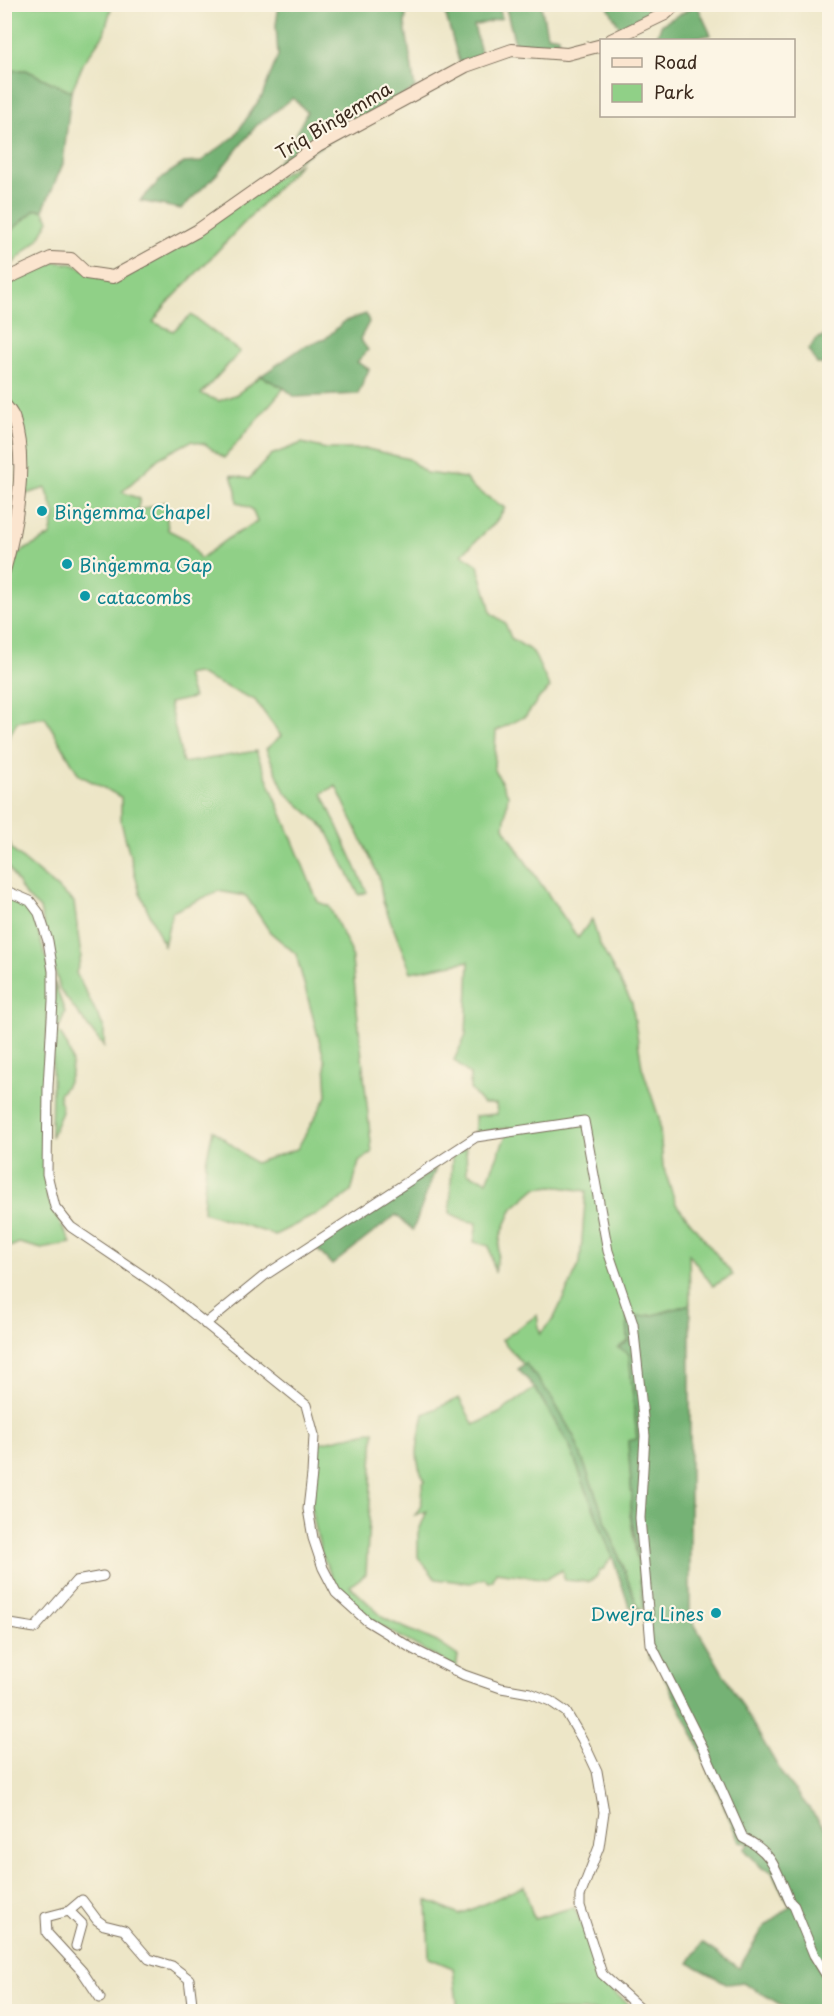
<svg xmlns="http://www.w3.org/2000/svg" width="834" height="2016" viewBox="0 0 834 2016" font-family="'Playpen Sans',sans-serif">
<rect width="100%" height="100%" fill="#fcf5e5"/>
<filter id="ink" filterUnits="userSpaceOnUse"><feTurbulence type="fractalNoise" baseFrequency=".0167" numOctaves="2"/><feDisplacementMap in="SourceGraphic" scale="12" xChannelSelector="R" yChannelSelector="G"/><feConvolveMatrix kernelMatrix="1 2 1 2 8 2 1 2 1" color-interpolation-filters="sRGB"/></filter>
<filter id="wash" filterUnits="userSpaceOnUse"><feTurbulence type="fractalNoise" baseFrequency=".008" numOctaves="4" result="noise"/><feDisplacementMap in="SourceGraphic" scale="24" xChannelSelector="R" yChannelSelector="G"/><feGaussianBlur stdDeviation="1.35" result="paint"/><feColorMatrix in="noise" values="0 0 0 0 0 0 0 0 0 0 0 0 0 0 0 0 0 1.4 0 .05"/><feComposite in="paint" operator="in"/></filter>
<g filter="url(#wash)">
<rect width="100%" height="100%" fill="#ede6c7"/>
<!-- green -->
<path fill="#90d087" stroke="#667d52" stroke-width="1.5" d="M 4,5 L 112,5 L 104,34 L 84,62 L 71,92 L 26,70 L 5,71 Z
M 301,163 L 165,306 L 153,322 L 173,331 L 191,315 L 240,352 L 201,394 L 219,401 L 237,394 L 261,376 L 284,388 L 224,458 L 205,444 L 191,441 L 159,458 L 122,492 L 140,499 L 137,511 L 165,502 L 168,530 L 188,540 L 200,559 L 227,539 L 257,522 L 252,509 L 237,502 L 236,490 L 231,475 L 249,479 L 271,455 L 302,443 L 326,449 L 368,449 L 409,459 L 426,473 L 465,478 L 472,487 L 505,508 L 495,523 L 462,554 L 478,565 C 482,582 488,596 491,613 L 505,623 L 511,638 L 533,652 L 550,688 L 540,697 L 526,716 L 496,731 L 494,768 L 508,795 L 504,827 L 519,852 L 578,938 L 592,919 L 599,943 L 632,1003 L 642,1067 L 659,1118 L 663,1166 L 676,1204 L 733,1275 L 713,1286 L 689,1254 L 690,1304 L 654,1315 L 628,1317 L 628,1341 L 619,1348 L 629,1354 L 637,1440 L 628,1441 L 632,1498 L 630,1514 L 644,1606 L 639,1610 L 574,1437 L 550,1395 L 502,1340 L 537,1315 L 540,1334 L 554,1318 L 580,1263 L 586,1191 L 553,1186 L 536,1188 L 513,1208 L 501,1235 L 495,1273 L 489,1246 L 474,1242 L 477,1223 L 464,1220 L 450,1213 L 452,1156 L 466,1147 L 467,1173 L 487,1181 L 509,1128 L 475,1133 L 475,1116 L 497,1114 L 496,1104 L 483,1104 L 470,1089 L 470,1075 L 454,1060 L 466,1035 L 469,961 L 411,972 L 383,902 L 379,877 L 336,786 L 322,793 L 367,892 L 359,895 L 326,829 L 285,792 L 266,749 L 281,736 L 255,700 L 196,673 L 186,675 L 193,698 L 169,703 L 183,763 L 256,751 L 318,902 L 329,906 L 351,951 L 372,1153 L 359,1162 L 351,1192 L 329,1208 L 275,1235 L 203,1212 L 206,1161 L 213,1130 L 255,1163 L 297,1149 L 327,1096 L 325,1062 L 296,954 L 270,932 L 246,896 L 218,891 L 172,912 L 164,946 L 140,893 L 121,822 L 121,797 L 79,775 L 45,717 L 17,722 L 5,744 L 5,587 L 17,554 L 50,536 L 55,515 L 46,488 L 23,495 L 12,405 L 5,396 L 5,288 L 13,279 L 55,262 L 72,264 L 111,280 Z
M 35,210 L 43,210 L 49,220 L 39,238 L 5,271 L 5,236 Z
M 4,827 L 12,850 L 74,902 L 81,957 L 76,973 L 104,1028 L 104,1047 L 60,990 L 40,909 L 25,895 L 5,862 Z
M 4,893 L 32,911 L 47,962 L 49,977 L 45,1086 L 47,1198 L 71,1243 L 42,1249 L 19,1243 L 5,1249 Z
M 54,982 L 65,1012 L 58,1031 C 73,1050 79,1074 59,1094 L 62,1112 L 51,1137 Z
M 535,1388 L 569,1445 L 612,1556 L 604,1569 L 600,1570 L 597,1576 L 590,1582 L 564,1580 L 562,1570 L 547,1579 L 496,1572 L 493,1580 L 489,1582 L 485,1578 L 470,1583 L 436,1579 L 418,1557 L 418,1533 L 427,1511 L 415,1515 C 423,1505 423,1494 422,1483 L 425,1481 C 411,1457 419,1439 424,1414 L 459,1398 L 474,1425 L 499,1413 Z
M 374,1431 L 366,1574 L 350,1586 L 385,1619 L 437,1642 L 458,1656 L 456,1668 L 372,1621 L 336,1587 L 321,1552 L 311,1508 L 318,1457 L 318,1443 Z
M 524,1886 L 534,1919 L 574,1907 C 584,1928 597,1955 596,1978 L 637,2011 L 458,2011 L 453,1968 L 429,1958 L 427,1900 L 459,1915 Z"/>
<!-- forest -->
<path fill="#74b274" stroke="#586e49" stroke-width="1.5" d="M 279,5 L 407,5 L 405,24 L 415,88 L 255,187 L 287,152 L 307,112 L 293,98 L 256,126 L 217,174 L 181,209 L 140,201 L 164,176 L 184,163 L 200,162 L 234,137 L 262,96 L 278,56 L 276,25 Z
M 443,5 L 499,5 L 502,18 L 474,26 L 482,56 L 460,65 Z
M 505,5 L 541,5 L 547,35 L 559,37 L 560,47 L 516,47 Z
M 607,5 L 657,5 L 659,7 L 624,30 L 620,28 Z
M 697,5 L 711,35 L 680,40 L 655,40 L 662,24 Z
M 26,70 L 71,92 L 63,164 L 43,210 L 35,210 L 5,236 L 5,71 Z
M 366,314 L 369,322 L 360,339 L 368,350 L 357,362 L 369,369 L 358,394 L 295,397 L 284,388 L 261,376 L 303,347 L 325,339 L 345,321 Z
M 829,333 L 829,364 L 817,364 L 809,350 L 815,340 Z
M 436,1168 L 413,1230 L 396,1215 L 332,1265 L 314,1246 Z
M 690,1304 L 690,1617 L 784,1777 L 829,1833 L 829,2011 L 791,2011 L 743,1982 L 728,1984 L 689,1963 L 702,1943 L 739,1968 L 764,1927 L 790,1906 L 771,1871 L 762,1868 L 744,1849 L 749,1844 L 739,1841 L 694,1736 L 658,1665 L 650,1659 L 634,1531 L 630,1514 L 632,1498 L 628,1441 L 637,1439 L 629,1354 L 618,1348 L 628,1341 L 627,1317 L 654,1315 Z
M 525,1363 L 550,1395 L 574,1437 L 639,1610 L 629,1606 L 612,1556 L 569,1445 L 535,1388 L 518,1369 Z"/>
</g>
<g filter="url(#ink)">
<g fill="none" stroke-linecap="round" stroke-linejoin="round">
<!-- street casing -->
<g stroke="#796c59" stroke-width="11">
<path id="street" d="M 4,890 L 30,901 L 39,913 L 48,941 L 53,971 L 53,1001 L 48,1087 L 47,1174 L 55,1207 L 71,1227 L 164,1290 L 306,1405 L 314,1435 L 312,1474 L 308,1509 L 313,1538 L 323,1568 L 336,1593 L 367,1621 L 413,1649 L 464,1675 L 501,1688 L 530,1693 L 550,1701 L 566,1712 L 582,1739 L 597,1771 L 604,1812 L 599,1847 L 580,1896 L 580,1906 L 602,1974 L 644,2012
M 205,1324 L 264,1276 L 476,1137 L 584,1121 L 608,1251 L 633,1324 L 645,1436 L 640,1518 L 651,1644 L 703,1748 L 743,1838 C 774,1852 777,1873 790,1902 L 794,1906 L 814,1955 L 830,1981
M 4,1623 L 35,1628 L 76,1581 L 103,1576
M 69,1911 L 82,1924 L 76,1946
M 100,1998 L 82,1971 L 47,1933 L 46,1917 L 69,1911 L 82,1900 L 97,1920 L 104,1925 L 124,1930 L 149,1959 L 172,1966 L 189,1979 L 193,2012"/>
</g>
<!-- secondary casing -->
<g stroke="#796c59" stroke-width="14">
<path id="secondary" d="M 611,40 L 665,14 L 676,4
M 4,283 L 10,277 L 51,258 L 71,259 L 86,273 L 113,277 L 197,231 L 318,146 L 466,66 L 512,50 L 567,54 L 602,45
M 4,404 C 8,409 13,414 14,420 C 28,463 16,529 4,571"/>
</g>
<!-- street -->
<use href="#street" stroke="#fff" stroke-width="9"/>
<!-- secondary -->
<use href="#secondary" stroke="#fbe5cf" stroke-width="12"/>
</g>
</g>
<!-- markers -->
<g fill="#0f9aa8" stroke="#fcf5e5" stroke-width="2">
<circle cx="42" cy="511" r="6"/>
<circle cx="67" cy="564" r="6"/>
<circle cx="85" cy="596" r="6"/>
<circle cx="716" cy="1613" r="6"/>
</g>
<g text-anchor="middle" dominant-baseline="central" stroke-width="4.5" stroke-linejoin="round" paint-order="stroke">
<!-- street labels -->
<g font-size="18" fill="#3b2a1e" stroke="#fcf5e5">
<text transform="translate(333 120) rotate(-31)">Triq Binġemma</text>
</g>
<!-- culture labels -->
<g font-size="18" fill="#0d838f" stroke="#fcf5e5" text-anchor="start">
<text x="54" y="511">Binġemma Chapel</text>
<text x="79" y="564">Binġemma Gap</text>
<text x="97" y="596">catacombs</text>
<text x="704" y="1613" text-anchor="end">Dwejra Lines</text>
</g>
</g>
<!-- margin -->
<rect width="834" height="2016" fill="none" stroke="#fcf5e5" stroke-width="24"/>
<!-- legend -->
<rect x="600" y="39" width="195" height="78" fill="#fcf5e5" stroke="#afa495" stroke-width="1.5"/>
<rect x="612" y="58" width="30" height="9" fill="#fbe5cf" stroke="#afa495" stroke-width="1.5"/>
<text x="654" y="69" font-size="18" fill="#3b2a1e">Road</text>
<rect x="612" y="84" width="30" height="18" fill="#90d087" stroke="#afa495" stroke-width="1.5"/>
<text x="654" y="99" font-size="18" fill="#3b2a1e">Park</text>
</svg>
